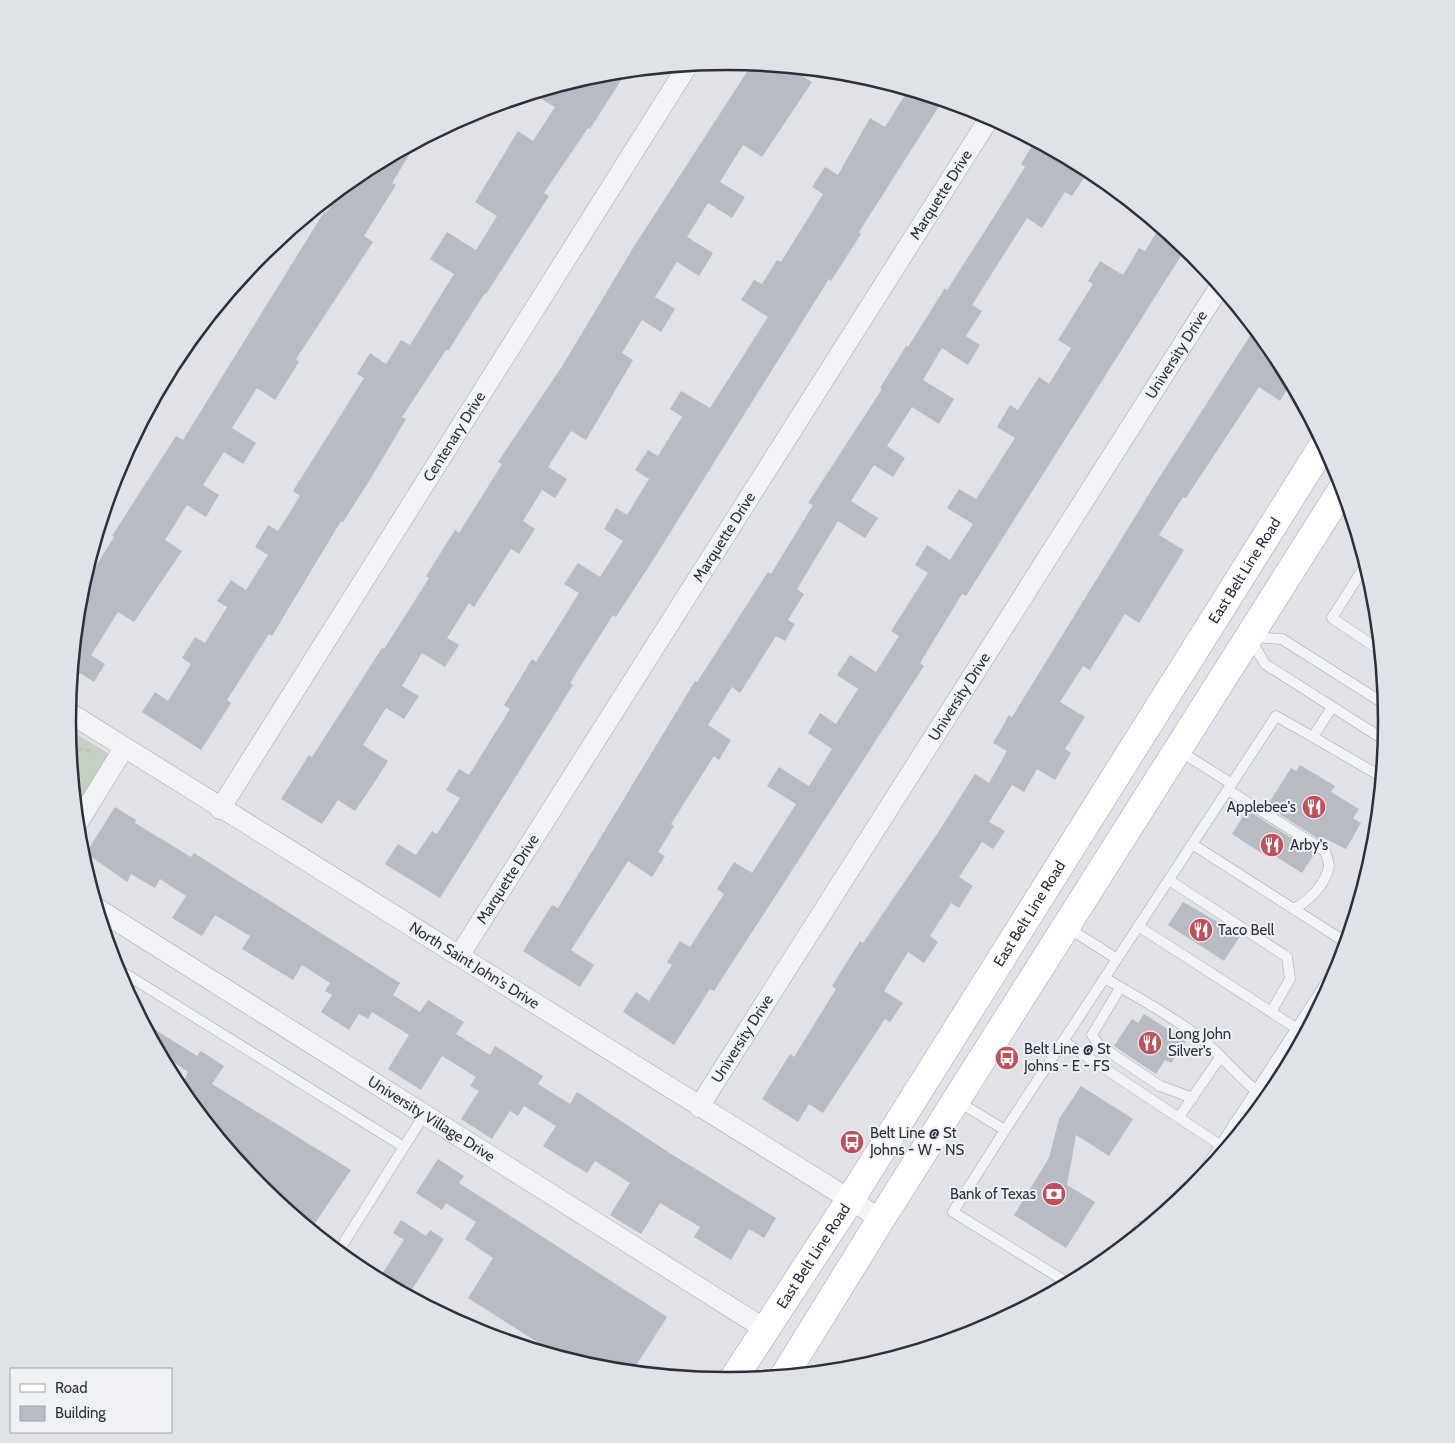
<svg xmlns="http://www.w3.org/2000/svg" width="1455" height="1443" viewBox="0 0 1455 1443" font-family="Cabin,sans-serif">
<rect width="100%" height="100%" fill="#e0e2e7"/>
<!-- green -->
<path fill="#c4d0c1" d="M 68,729 L 116,758 L 77,821 Z"/>
<!-- building -->
<path fill="#b7bbc3" d="M 752,64 L 788,67 L 812,82 L 762,157 L 743,145 L 720,182 L 745,197 L 732,218 L 708,203 L 687,237 L 713,253 L 699,276 L 677,262 L 655,297 L 675,309 L 661,332 L 642,320 L 622,353 L 633,360 L 586,440 L 571,431 L 548,467 L 567,479 L 555,498 L 542,490 L 523,521 L 535,529 L 519,554 L 511,549 L 474,607 L 469,603 L 447,638 L 459,645 L 445,667 L 422,653 L 402,686 L 419,696 L 404,719 L 386,708 L 363,745 L 388,761 L 376,780 L 355,811 L 338,800 L 322,824 L 281,799 L 309,755 L 312,757 L 382,648 L 384,649 L 429,578 L 426,576 L 455,530 L 459,533 L 502,464 L 498,462 L 561,368 L 633,248 Z
M 627,71 L 590,129 L 588,128 L 544,193 L 549,196 L 486,294 L 485,293 L 448,351 L 446,350 L 402,417 L 406,419 L 371,478 L 343,522 L 341,521 L 272,636 L 269,634 L 227,700 L 231,703 L 201,750 L 142,712 L 155,692 L 168,701 L 191,664 L 182,658 L 195,637 L 205,643 L 227,607 L 217,601 L 231,580 L 246,590 L 268,555 L 255,547 L 268,525 L 278,531 L 300,496 L 293,491 L 364,378 L 357,374 L 370,353 L 386,364 L 401,340 L 410,345 L 454,274 L 430,259 L 447,232 L 476,250 L 497,216 L 475,202 L 518,131 L 533,141 L 555,107 L 533,94 L 599,74 Z
M 908,90 L 943,100 L 859,232 L 861,234 L 831,281 L 829,279 L 653,560 L 616,617 L 613,615 L 570,683 L 573,685 L 440,898 L 385,864 L 398,844 L 416,855 L 432,831 L 437,834 L 460,798 L 446,790 L 459,769 L 469,775 L 510,709 L 504,705 L 532,659 L 536,662 L 579,593 L 564,584 L 578,563 L 600,577 L 623,541 L 604,529 L 616,508 L 627,515 L 649,479 L 635,470 L 648,450 L 658,456 L 682,417 L 670,409 L 681,391 L 710,408 L 768,317 L 741,300 L 754,280 L 762,284 L 777,260 L 781,262 L 823,194 L 812,187 L 825,167 L 838,175 L 870,118 L 885,127 Z
M 1035,141 L 1089,170 L 1072,196 L 1065,192 L 1042,228 L 1027,218 L 972,305 L 982,311 L 966,336 L 980,345 L 968,365 L 942,348 L 923,380 L 954,399 L 939,424 L 912,407 L 887,446 L 905,458 L 893,477 L 874,465 L 851,501 L 878,518 L 865,538 L 838,521 L 797,589 L 804,594 L 788,620 L 795,624 L 785,641 L 776,636 L 740,693 L 732,687 L 708,725 L 731,740 L 719,760 L 714,756 L 671,824 L 674,826 L 658,852 L 665,856 L 652,877 L 628,861 L 571,950 L 594,965 L 580,987 L 523,951 L 552,905 L 558,908 L 695,681 L 697,682 L 768,572 L 771,574 L 813,505 L 808,503 L 882,389 L 880,388 L 906,346 L 908,347 L 945,288 L 947,290 L 983,234 L 1025,167 L 1021,164 Z
M 417,142 L 392,183 L 396,185 L 364,236 L 373,242 L 296,359 L 299,362 L 275,400 L 257,388 L 232,428 L 256,443 L 243,464 L 224,452 L 203,485 L 219,495 L 206,517 L 187,505 L 165,540 L 182,551 L 134,622 L 118,612 L 91,655 L 105,664 L 94,682 L 80,673 L 70,688 L 80,592 L 114,537 L 112,536 L 176,436 L 183,440 L 324,212 L 326,213 L 343,187 L 361,172 Z
M 1160,227 L 1186,248 L 966,596 L 962,594 L 920,663 L 924,666 L 714,991 L 710,989 L 674,1045 L 623,1012 L 636,992 L 649,1001 L 672,965 L 667,962 L 680,941 L 690,947 L 724,894 L 717,889 L 734,862 L 752,873 L 796,804 L 767,786 L 779,767 L 809,786 L 832,749 L 808,733 L 820,713 L 836,724 L 858,689 L 837,675 L 850,655 L 876,672 L 899,636 L 891,631 L 928,573 L 915,565 L 927,545 L 950,560 L 973,524 L 947,508 L 959,489 L 976,499 L 1015,438 L 997,427 L 1010,405 L 1018,410 L 1039,377 L 1049,384 L 1071,348 L 1058,340 L 1093,284 L 1088,281 L 1100,261 L 1123,275 L 1139,248 L 1145,251 Z
M 1255,328 L 1281,363 L 1276,371 L 1291,383 L 1280,401 L 1259,387 L 1186,498 L 1183,497 L 1159,535 L 1184,550 L 1139,623 L 1125,614 L 1090,670 L 1083,666 L 1060,702 L 1085,717 L 1065,749 L 1071,753 L 1055,780 L 1037,769 L 1024,792 L 1012,785 L 989,822 L 1005,831 L 993,849 L 982,842 L 959,877 L 973,886 L 959,908 L 951,903 L 930,936 L 938,942 L 924,963 L 908,952 L 884,991 L 903,1003 L 890,1022 L 885,1019 L 823,1113 L 809,1104 L 798,1122 L 762,1099 L 790,1054 L 794,1057 L 836,989 L 832,986 L 860,941 L 863,943 L 939,831 L 975,774 L 989,783 L 1007,751 L 993,743 L 1009,715 L 1012,717 L 1157,481 Z
M 1300,765 L 1335,786 L 1331,792 L 1359,809 L 1353,818 L 1361,823 L 1346,849 L 1324,838 L 1322,841 L 1267,806 L 1291,768 L 1296,771 Z
M 115,807 L 136,820 L 135,823 L 191,857 L 194,853 L 400,983 L 393,995 L 420,1012 L 428,1000 L 464,1022 L 456,1034 L 490,1055 L 495,1046 L 543,1076 L 538,1084 L 570,1104 L 577,1092 L 668,1152 L 776,1218 L 764,1238 L 749,1229 L 731,1260 L 694,1237 L 700,1227 L 660,1203 L 641,1234 L 610,1215 L 630,1183 L 595,1161 L 587,1173 L 543,1146 L 556,1126 L 524,1106 L 518,1116 L 510,1111 L 492,1139 L 461,1119 L 479,1091 L 470,1086 L 476,1077 L 442,1056 L 421,1090 L 388,1069 L 409,1035 L 372,1012 L 368,1019 L 359,1014 L 349,1030 L 321,1012 L 332,995 L 325,991 L 330,983 L 302,965 L 293,980 L 242,949 L 250,936 L 215,915 L 202,936 L 172,918 L 186,896 L 160,879 L 155,888 L 131,874 L 127,882 L 86,853 Z
M 1247,810 L 1315,853 L 1302,873 L 1269,852 L 1266,856 L 1232,834 Z
M 1183,902 L 1241,935 L 1224,961 L 1168,925 Z
M 1144,1014 L 1186,1041 L 1171,1063 L 1165,1060 L 1156,1074 L 1114,1046 L 1132,1019 L 1138,1023 Z
M 143,1022 L 197,1056 L 201,1051 L 224,1066 L 212,1084 L 351,1170 L 311,1229 L 260,1188 L 180,1090 L 188,1072 L 159,1052 Z
M 1081,1086 L 1133,1119 L 1109,1156 L 1076,1135 L 1067,1185 L 1095,1202 L 1066,1248 L 1014,1215 L 1049,1158 L 1059,1119 Z
M 438,1159 L 464,1176 L 459,1183 L 667,1317 L 632,1372 L 598,1369 L 562,1358 L 468,1298 L 493,1258 L 465,1239 L 476,1222 L 446,1203 L 442,1210 L 416,1193 Z
M 401,1220 L 426,1236 L 430,1230 L 444,1239 L 408,1296 L 378,1280 L 404,1240 L 393,1233 Z"/>
<g fill="none" stroke-linecap="round" stroke-linejoin="round">
<!-- service casing -->
<g stroke="#a6a9b1" stroke-width="11">
<path id="service" d="M 1366,564 L 1332,618 L 1381,651
M 1251,637 L 1282,639 L 1386,705
M 1251,640 L 1265,664 L 1386,741
M 1313,737 L 1382,777
M 1178,750 L 1232,784
M 1228,790 L 1325,851 C 1326,855 1329,862 1329,866 C 1325,886 1309,900 1294,909
M 1192,844 L 1347,943
M 1169,880 L 1287,957 L 1290,979 L 1271,1012
M 1138,926 L 1296,1028
M 1067,927 L 1117,959
M 116,968 L 404,1147
M 1105,978 C 1136,997 1171,1015 1199,1037 C 1224,1056 1242,1083 1268,1099
M 1120,988 L 1092,1035 L 1099,1045 L 1160,1086 L 1193,1098
M 1063,1041 L 1220,1145
M 957,1101 L 1005,1130 L 953,1212 L 1068,1283 L 1072,1282
M 1179,1117 L 1221,1056
M 1234,1123 L 1243,1129
M 1005,1130 L 1276,716 L 1313,737 L 1332,707
M 1190,1192 L 1343,957
M 1132,1239 L 1140,1227 L 1153,1223
M 338,1252 L 424,1115"/>
</g>
<!-- minor casing -->
<g stroke="#a6a9b1" stroke-width="21">
<g id="minor">
<path id="s1" d="M 68,712 L 881,1219"/>
<path id="s2" d="M 220,809 L 688,65"/>
<path d="M 77,824 L 124,748"/>
<path id="s3" d="M 98,909 L 765,1329"/>
<path id="s4" d="M 459,956 L 990,117"/>
<path id="s5" d="M 699,1107 L 1220,286"/>
</g>
</g>
<!-- primary casing -->
<g stroke="#a0a6b1" stroke-width="29">
<g id="primary">
<path d="M 784,1376 L 881,1219 L 1343,488"/>
<path id="s6" d="M 732,1381 L 850,1200 L 1324,444"/>
</g>
</g>
<!-- path -->
<path stroke="#bec0c6" stroke-width="3" stroke-dasharray="4 4" stroke-linecap="butt" d="M 70,748 L 91,751"/>
<!-- service -->
<use href="#service" stroke="#f2f3f6" stroke-width="10"/>
<!-- minor -->
<use href="#minor" stroke="#f2f3f6" stroke-width="20"/>
<!-- primary -->
<use href="#primary" stroke="#fff" stroke-width="28"/>
</g>
<!-- icons -->
<defs>
<g id="restaurant-disc" transform="scale(1.25)"><circle r="9.5" fill="#c0515b" stroke="#eff1f5"/><path d="M-5-6h1v4h1v-4h1v4h1v-4h1v5L-1.5 .5V6h-2V.5L-5-1ZM5-6V6H3V1.5H1.5Q1.5-4 5-6Z" fill="#fff"/></g>
<g id="bus-disc" transform="scale(1.25)"><circle r="9.5" fill="#c0515b" stroke="#eff1f5"/><path d="M-5-6H5V4H4V6H2V4H-2V6H-4V4H-5ZM-3.5-4V0h7V-4ZM-3.5 1.2v1.5H-2V1.2ZM2 1.2v1.5H3.5V1.2Z" fill="#fff"/></g>
<g id="bank-disc" transform="scale(1.25)"><circle r="9.5" fill="#c0515b" stroke="#eff1f5"/><path d="M-6-4H6V4H-6ZM0-2.3a2.3 2.3 0 1 0 0 4.6a2.3 2.3 0 1 0 0-4.6Z" fill="#fff"/></g>
</defs>
<g fill-rule="evenodd">
<use href="#restaurant-disc" x="1314" y="807"/>
<use href="#restaurant-disc" x="1272" y="845"/>
<use href="#restaurant-disc" x="1201" y="930"/>
<use href="#restaurant-disc" x="1150" y="1043"/>
<use href="#bus-disc" x="1007" y="1058"/>
<use href="#bus-disc" x="852" y="1142"/>
<use href="#bank-disc" x="1054" y="1194"/>
</g>
<g text-anchor="middle" dominant-baseline="central" stroke-width="4" stroke-linejoin="round" paint-order="stroke">
<!-- street labels -->
<g font-size="15" fill="#2a303d" stroke="#eff1f5">
<text stroke="none"><textPath href="#s4" startOffset="901">Marquette Drive</textPath></text>
<text stroke="none"><textPath href="#s5" startOffset="891">University Drive</textPath></text>
<text stroke="none"><textPath href="#s2" startOffset="440">Centenary Drive</textPath></text>
<text stroke="none"><textPath href="#s4" startOffset="496">Marquette Drive</textPath></text>
<text stroke="none"><textPath href="#s6" startOffset="959">East Belt Line Road</textPath></text>
<text stroke="none"><textPath href="#s5" startOffset="486">University Drive</textPath></text>
<text stroke="none"><textPath href="#s4" startOffset="91">Marquette Drive</textPath></text>
<text stroke="none"><textPath href="#s6" startOffset="554">East Belt Line Road</textPath></text>
<text stroke="none"><textPath href="#s1" startOffset="479">North Saint John's Drive</textPath></text>
<text stroke="none"><textPath href="#s5" startOffset="81">University Drive</textPath></text>
<text stroke="none"><textPath href="#s3" startOffset="394">University Village Drive</textPath></text>
<text stroke="none"><textPath href="#s6" startOffset="149">East Belt Line Road</textPath></text>
</g>
<!-- poi labels -->
<g font-size="15" fill="#2a303d" stroke="#eff1f5" text-anchor="start">
<text x="1296" y="807" text-anchor="end">Applebee's</text>
<text x="1290" y="845">Arby's</text>
<text x="1218" y="930">Taco Bell</text>
<text x="1168" y="1034">Long John<tspan x="1168" dy="17">Silver's</tspan></text>
<text x="1024" y="1049">Belt Line @ St<tspan x="1024" dy="17">Johns - E - FS</tspan></text>
<text x="870" y="1133">Belt Line @ St<tspan x="870" dy="17">Johns - W - NS</tspan></text>
<text x="1036" y="1194" text-anchor="end">Bank of Texas</text>
</g>
</g>
<!-- crop -->
<path d="M0 0H1455V1443H0ZM76 721a651 651 0 1 1 1302 0a651 651 0 1 1-1302 0Z" fill="#dfe2e6" fill-rule="evenodd"/>
<path fill="none" stroke="#2a303d" stroke-width="2.5" d="M76 721a651 651 0 1 1 1302 0a651 651 0 1 1-1302 0Z"/>
<!-- legend -->
<rect x="10" y="1368" width="162" height="65" fill="#eff1f5" stroke="#a0a4ab"/>
<rect x="20" y="1384" width="25" height="8" fill="#ffffff" stroke="#a0a4ab"/>
<text x="55" y="1393" font-size="15" fill="#2a303d">Road</text>
<rect x="20" y="1406" width="25" height="15" fill="#b7bbc3" stroke="#a0a4ab"/>
<text x="55" y="1418" font-size="15" fill="#2a303d">Building</text>
</svg>
